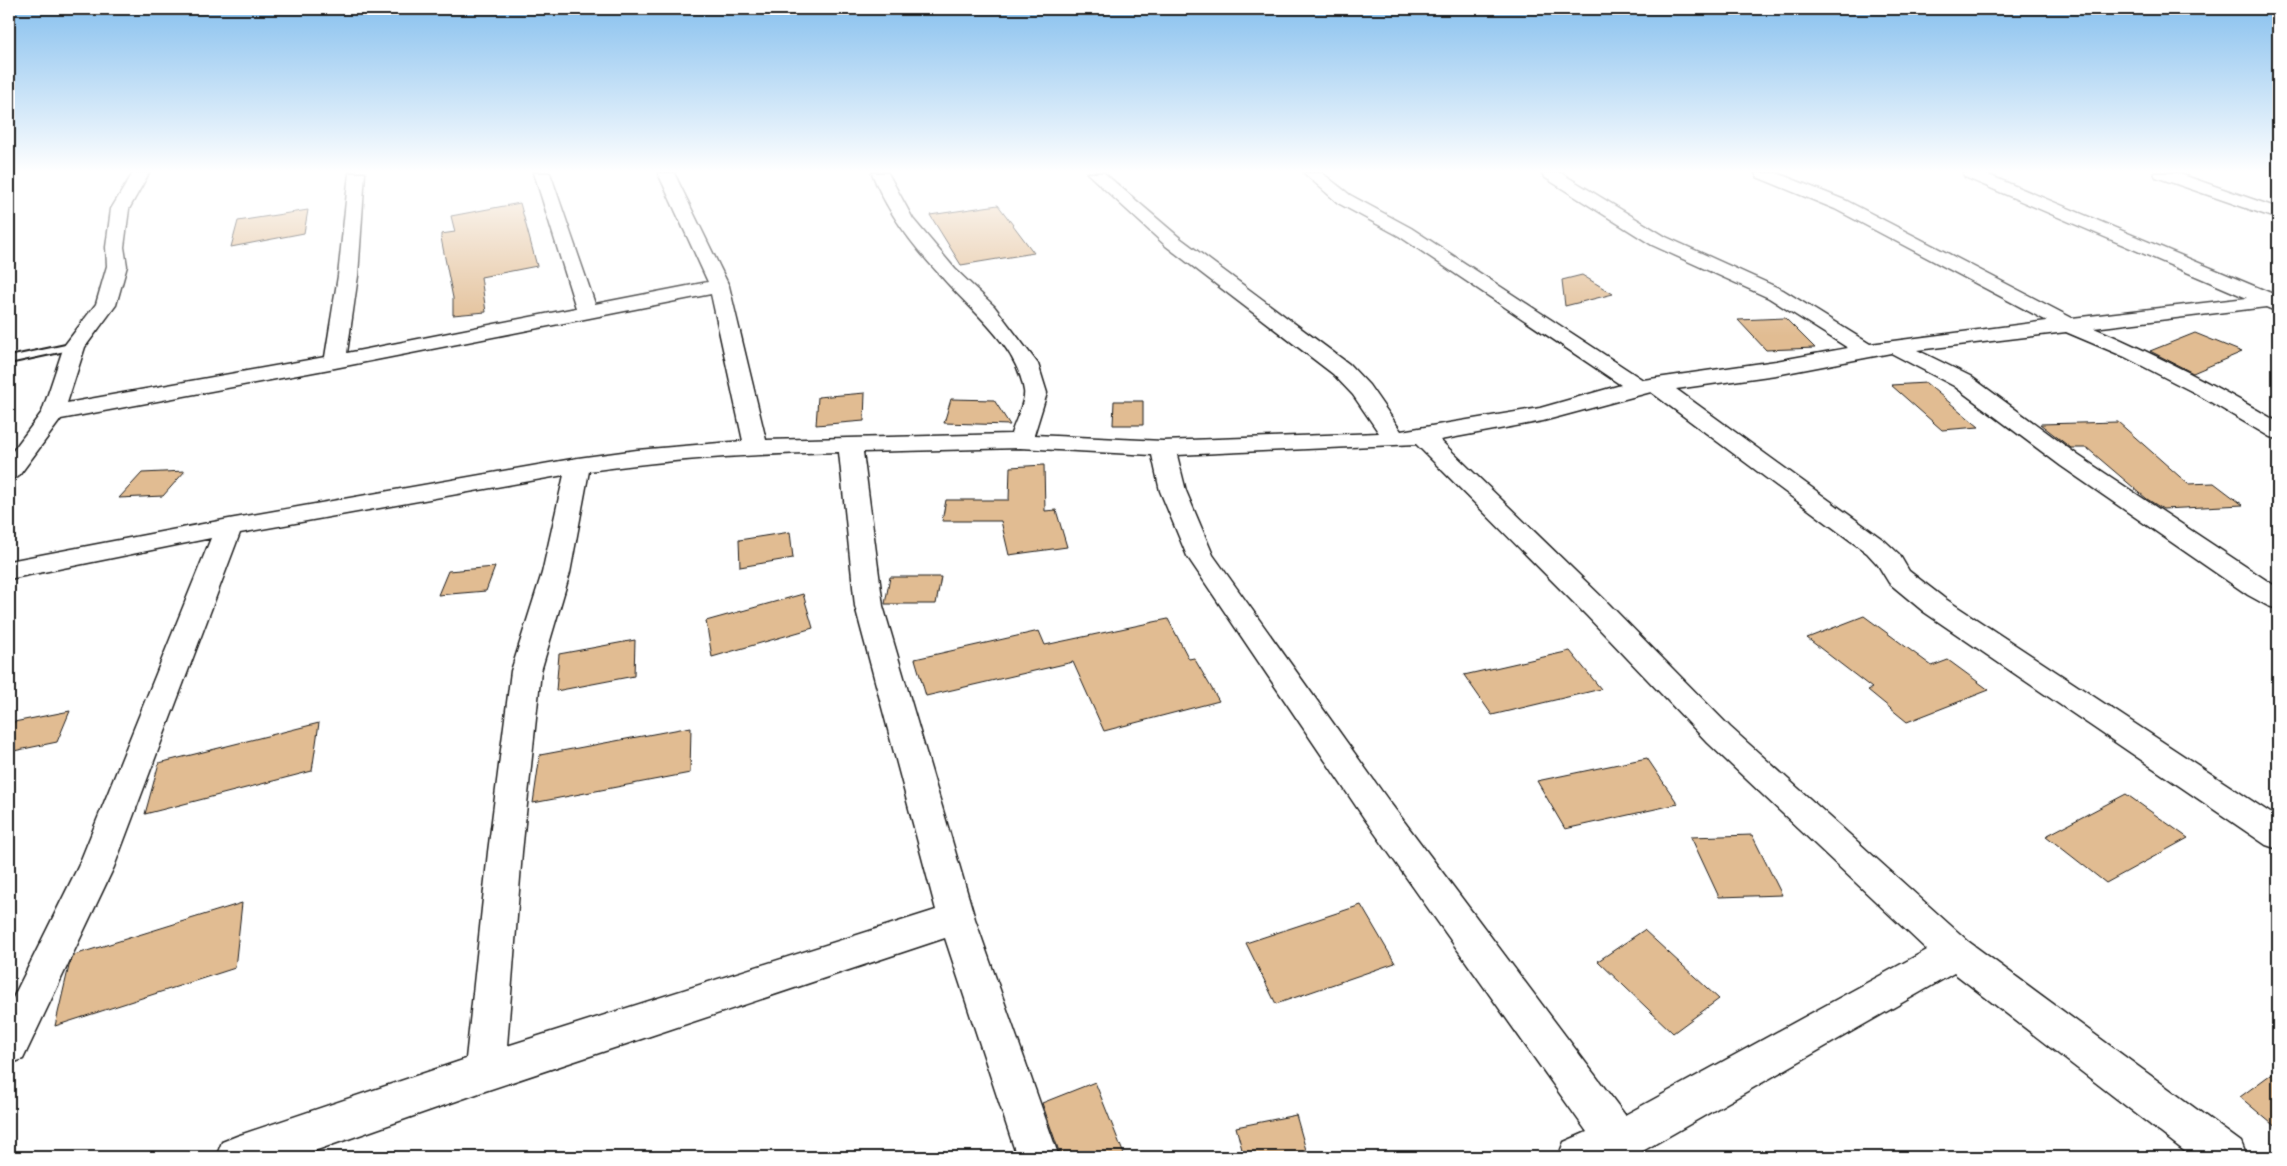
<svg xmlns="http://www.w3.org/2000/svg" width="2287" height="1166" viewBox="0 0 2287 1166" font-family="Dekko,sans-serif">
<rect width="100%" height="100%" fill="#fff"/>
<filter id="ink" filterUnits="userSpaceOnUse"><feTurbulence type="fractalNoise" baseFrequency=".02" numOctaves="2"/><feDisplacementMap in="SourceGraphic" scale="10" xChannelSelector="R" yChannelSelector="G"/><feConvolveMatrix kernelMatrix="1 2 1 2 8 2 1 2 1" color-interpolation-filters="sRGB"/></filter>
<g filter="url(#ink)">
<!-- building -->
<path fill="#e1bc92" stroke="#1c1c1c" d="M 520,203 L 537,266 L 481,277 L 486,312 L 453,315 L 453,298 L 441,238 L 441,234 L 455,232 L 451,216 Z
M 998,205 L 1034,253 L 961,265 L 930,215 Z
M 308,210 L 304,233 L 231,247 L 238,221 Z
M 1582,275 L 1613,294 L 1565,306 L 1562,280 Z
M 1785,318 L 1815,348 L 1766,350 L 1738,320 Z
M 2195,333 L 2242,352 L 2193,373 L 2150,351 Z
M 1926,383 L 1979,427 L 1942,430 L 1891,385 Z
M 865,393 L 864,421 L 816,425 L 818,397 Z
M 951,399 L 994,400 L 1010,425 L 944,423 Z
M 1114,401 L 1143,401 L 1143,425 L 1113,425 Z
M 2118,422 L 2188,484 L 2214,483 L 2243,505 L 2163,509 L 2147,499 L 2087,448 L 2071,448 L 2040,424 Z
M 1044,465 L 1045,511 L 1056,510 L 1067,547 L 1009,555 L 1001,521 L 942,521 L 946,500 L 1009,500 L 1010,467 Z
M 185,471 L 163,496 L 119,498 L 142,473 Z
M 790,532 L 793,558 L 740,567 L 739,540 Z
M 495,567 L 486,591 L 438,595 L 448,571 Z
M 890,577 L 941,577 L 936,604 L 885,604 Z
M 803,594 L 813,628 L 712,657 L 706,621 Z
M 1864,616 L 1932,666 L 1948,660 L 1989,690 L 1907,722 L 1868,690 L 1872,688 L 1807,638 Z
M 1168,619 L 1189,659 L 1194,658 L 1219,701 L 1104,731 L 1073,662 L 926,696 L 915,659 L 1039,631 L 1045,645 Z
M 635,640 L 634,676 L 556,691 L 559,654 Z
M 1570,651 L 1601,689 L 1492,715 L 1464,675 Z
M 70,711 L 57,742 L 9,752 L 9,723 Z
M 319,723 L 312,771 L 145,814 L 159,763 Z
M 691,727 L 690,773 L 533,803 L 540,755 Z
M 1647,758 L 1678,804 L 1565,829 L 1537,781 Z
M 2126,794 L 2188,838 L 2106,883 L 2046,836 Z
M 1752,835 L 1782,895 L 1719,897 L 1691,837 Z
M 242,903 L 235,968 L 55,1026 L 69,966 L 74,955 Z
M 1361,905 L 1395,963 L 1276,1004 L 1246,943 Z
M 1644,930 L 1719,999 L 1673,1033 L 1598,961 Z
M 2278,1069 L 2278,1129 L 2240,1097 Z
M 1095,1082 L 1125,1157 L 1061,1157 L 1042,1103 Z
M 1296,1115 L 1308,1157 L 1244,1157 L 1236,1127 Z"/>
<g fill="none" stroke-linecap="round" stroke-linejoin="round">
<!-- service casing -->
<g stroke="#1c1c1c" stroke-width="4">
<path id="service" d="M 75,343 L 80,346 L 79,348 L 9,363 L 9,357 Z"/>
</g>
<!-- minor casing -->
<g stroke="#1c1c1c" stroke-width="3">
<path id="minor" d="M 133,173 L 149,173 L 129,209 L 124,247 L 127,266 L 116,305 L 85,347 L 67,403 L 325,357 L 338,276 L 349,173 L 365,173 L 358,276 L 347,353 L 576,308 L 534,173 L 550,173 L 595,304 L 708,282 L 658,173 L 674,173 L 729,286 L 766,440 L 1011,434 C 1014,424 1026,400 1024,391 C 1017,344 970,310 941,276 C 913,246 886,211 872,173 L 888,173 L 913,219 L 955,269 L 994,306 L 1038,364 L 1047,393 L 1034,435 L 1163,441 L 1379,433 L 1353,395 L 1333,374 L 1166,246 L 1087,173 L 1104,173 L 1180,238 L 1349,364 L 1369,385 L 1401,431 L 1540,408 L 1621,385 L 1399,236 L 1338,203 L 1304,173 L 1322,173 L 1350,195 L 1411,228 L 1643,380 L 1776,361 L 1848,348 L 1769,298 L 1652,245 L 1544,177 L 1542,173 L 1561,173 L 1666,237 L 1783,290 L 1870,344 L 2047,321 L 1835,209 L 1757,177 L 1755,173 L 1777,173 L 1847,201 L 2072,318 L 2247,298 L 1965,177 L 1963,173 L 1984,173 L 2278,296 L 2278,312 L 2266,307 L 2094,328 C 2158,355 2218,387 2278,422 L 2278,439 L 2270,437 L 2197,394 L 2125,357 L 2066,332 L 1917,350 L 1970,376 L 2079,456 L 2278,588 L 2278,609 L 2268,606 L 2248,595 L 2061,466 L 1954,386 L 1891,353 L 1776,375 L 1676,389 L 1885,541 L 1899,554 L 1909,571 L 1944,598 L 2278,818 L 2278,849 L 2266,845 L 1924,612 L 1889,583 L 1878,565 L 1867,553 L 1651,392 L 1543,421 L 1440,440 L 1607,602 L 1730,727 L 1969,942 L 2241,1142 L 2247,1157 L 2192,1157 L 1954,973 L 1634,1156 L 1558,1157 L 1564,1142 L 1587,1132 L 1364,818 L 1187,556 L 1160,491 L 1152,455 L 1020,448 L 863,452 L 883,606 L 975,919 L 1059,1157 L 1017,1157 L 945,938 L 485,1091 L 297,1157 L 216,1157 L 222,1142 L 237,1136 L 466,1059 L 488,852 L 511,671 L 542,573 L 564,475 L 240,533 L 114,867 L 23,1059 L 9,1064 L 9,1006 L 78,867 L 211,538 L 9,579 L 9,561 L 229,519 L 578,458 L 637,450 L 743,441 L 711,294 L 335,368 L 61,419 L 18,477 L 9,479 L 9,456 L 42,412 L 64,346 L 96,304 L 107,266 L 106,247 L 111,209 ZM 1416,444 L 1587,616 L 1708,743 L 1927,950 L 1625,1115 L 1388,800 L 1213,555 L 1186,491 L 1177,455 ZM 839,452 L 855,606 L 936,910 L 507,1046 L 522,852 L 541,671 L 570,573 L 589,471 C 672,459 755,454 839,452 Z
M 2154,173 L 2177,173 L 2278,208 L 2278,219 L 2156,177 Z"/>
</g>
<!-- service -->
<use href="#service" fill="#fff" fill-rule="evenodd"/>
<!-- minor -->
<use href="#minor" fill="#fff" fill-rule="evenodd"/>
</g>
</g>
<!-- sky -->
<linearGradient id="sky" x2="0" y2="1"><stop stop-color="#87c0ee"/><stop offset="0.51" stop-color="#fff"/><stop offset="1" stop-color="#fff" stop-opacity="0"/></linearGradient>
<rect width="2287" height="336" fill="url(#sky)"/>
<!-- margin -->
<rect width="2287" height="1166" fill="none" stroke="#fff" stroke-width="30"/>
<rect x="15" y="15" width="2257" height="1136" fill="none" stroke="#1c1c1c" stroke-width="2" filter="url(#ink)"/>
</svg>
